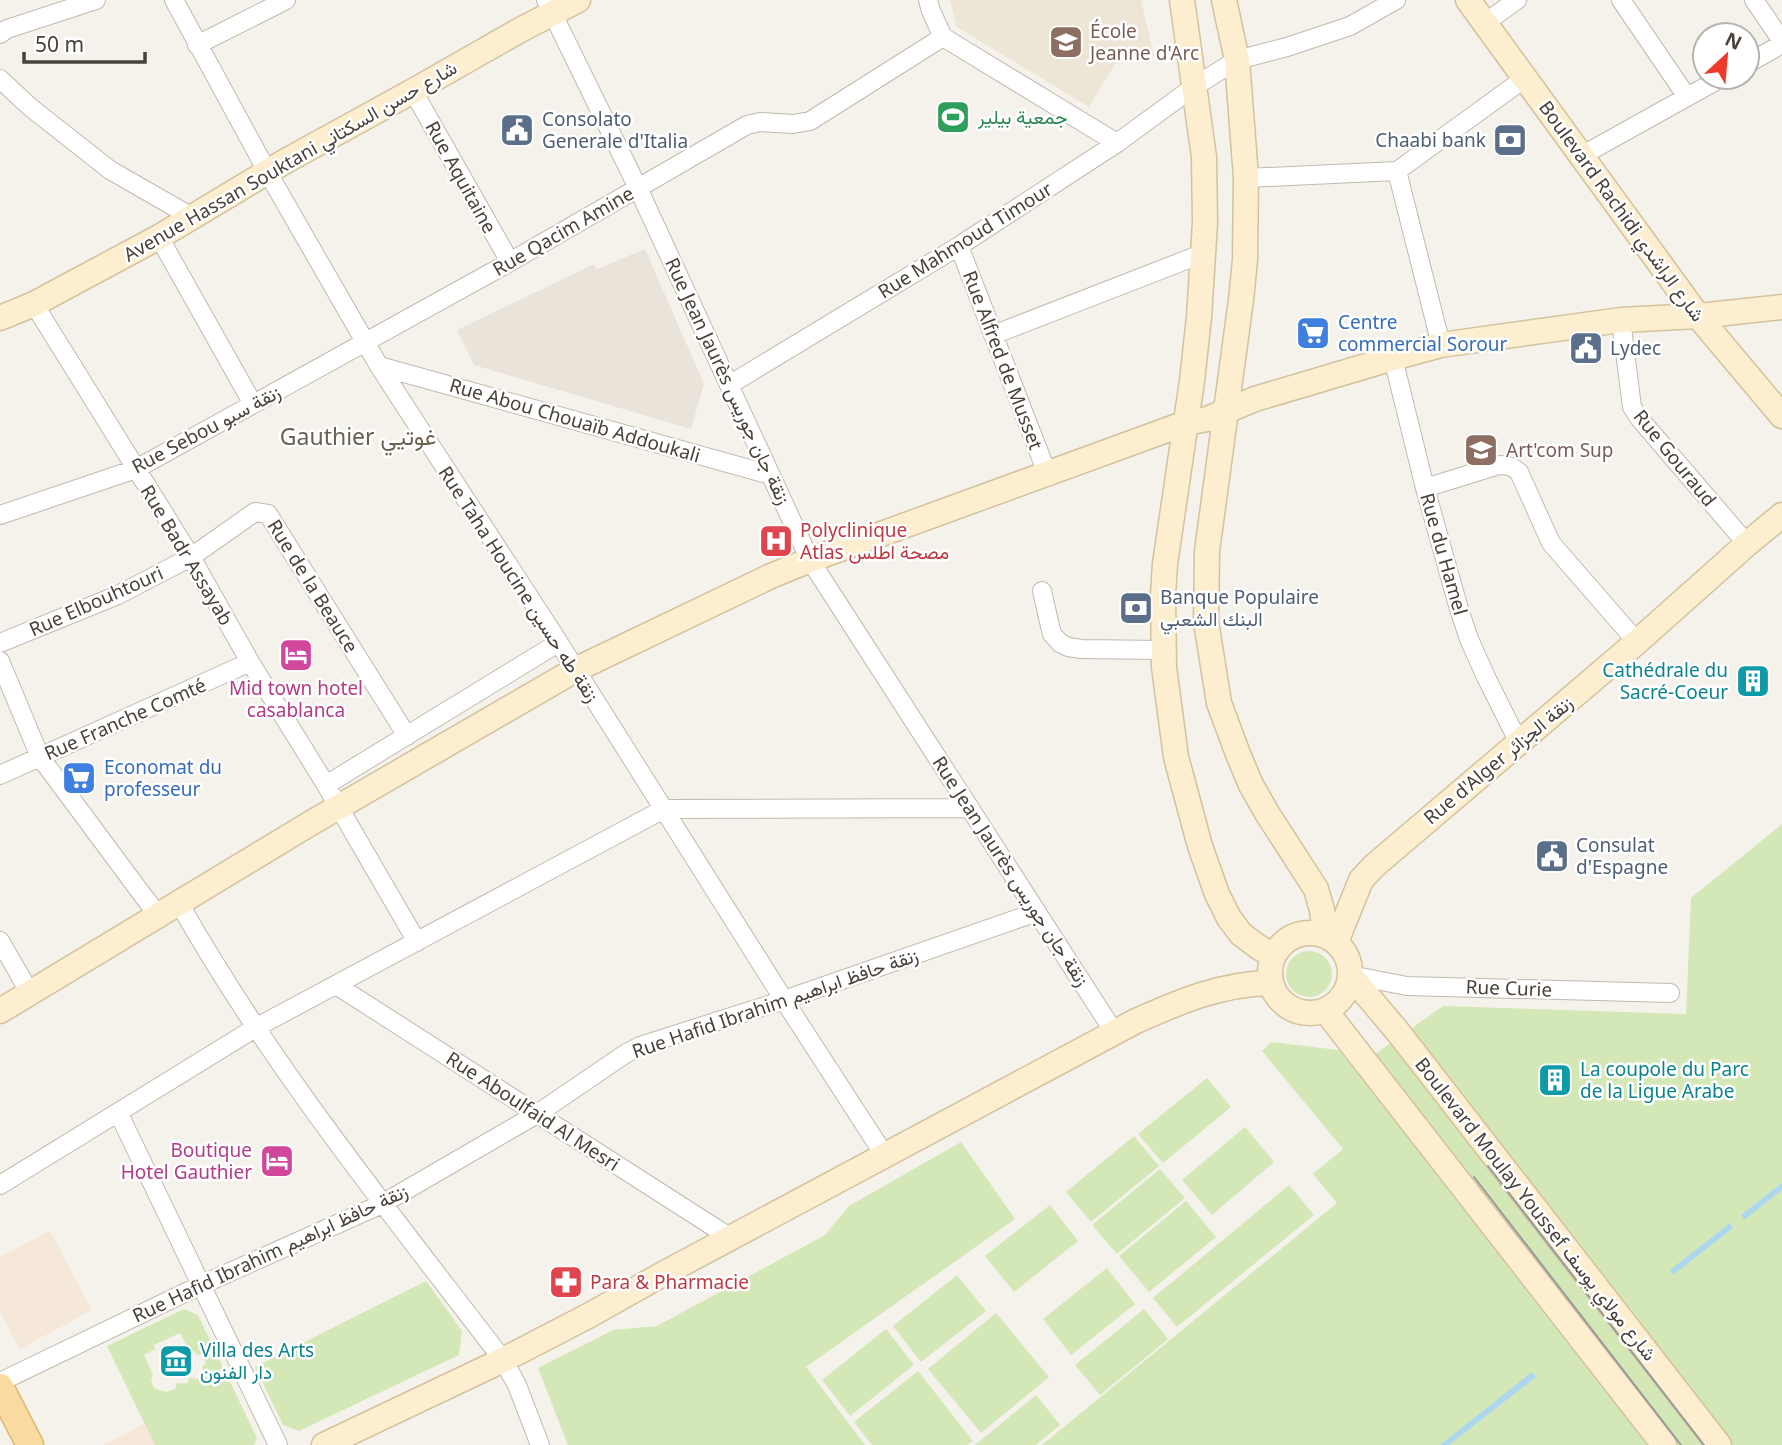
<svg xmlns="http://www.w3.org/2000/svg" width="1782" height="1445" viewBox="0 0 1782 1445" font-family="'Noto Sans',Vazirmatn,sans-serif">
<rect width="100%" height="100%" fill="#f5f2ec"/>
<!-- residential -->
<path fill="#e9e3da" d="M 645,249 L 704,384 L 691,429 L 474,365 L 457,330 L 594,264 L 597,269 Z"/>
<!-- commercial -->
<path fill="#f5e8d9" d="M 50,1231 L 92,1310 L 20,1349 L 0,1312 L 0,1257 Z
M 145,1423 L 155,1445 L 104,1445 L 122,1436 Z"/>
<!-- education -->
<path fill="#ede6d7" d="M 950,0 L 1141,0 L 1154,56 L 1115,64 L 1089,107 L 957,27 Z"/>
<!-- green -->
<path fill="#d4e7b7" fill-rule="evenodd" d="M 1782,824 L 1782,1445 L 1042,1445 L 1337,1203 L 1313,1174 L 1343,1149 L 1262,1051 L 1271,1042 L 1339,1050 L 1354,1069 L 1443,1006 L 1686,1014 L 1691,898 Z
M1286 974a23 23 0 1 1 46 0a23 23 0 1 1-46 0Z
M 1207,1078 L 1231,1107 L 1163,1163 L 1138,1134 Z
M 1245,1127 L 1274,1162 L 1212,1215 L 1182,1180 Z
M 1134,1136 L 1159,1166 L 1091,1222 L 1066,1192 Z
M 961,1142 L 1015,1219 L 806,1367 L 865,1445 L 568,1445 L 538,1368 L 613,1330 L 657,1326 L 825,1235 L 849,1206 Z
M 1160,1169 L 1185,1198 L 1117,1254 L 1092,1225 Z
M 1289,1185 L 1314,1215 L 1177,1327 L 1153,1298 Z
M 1186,1201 L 1216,1237 L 1149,1292 L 1119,1256 Z
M 1050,1205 L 1078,1241 L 1014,1292 L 985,1256 Z
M 1107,1268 L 1135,1304 L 1071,1355 L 1043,1319 Z
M 957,1275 L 986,1311 L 921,1362 L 893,1326 Z
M 426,1281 L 462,1331 L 459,1355 L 299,1431 L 283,1425 L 255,1367 Z
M 184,1309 L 198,1315 L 257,1438 L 254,1445 L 155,1445 L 107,1346 ZM 180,1333 L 190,1352 L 194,1351 L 196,1354 L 201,1355 L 205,1359 L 205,1364 L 202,1367 L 204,1376 L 196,1379 L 190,1377 L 187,1383 L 177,1383 L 175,1389 L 166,1392 L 154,1388 L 151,1381 L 153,1375 L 144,1355 L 155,1349 L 154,1345 Z
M 1144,1309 L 1168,1339 L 1100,1395 L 1075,1365 Z
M 996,1313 L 1049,1377 L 981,1433 L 928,1369 Z
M 886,1329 L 914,1365 L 850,1416 L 822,1380 Z
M 918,1371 L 973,1441 L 967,1445 L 872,1445 L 854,1422 Z
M 1036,1395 L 1060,1425 L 1036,1445 L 975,1445 Z"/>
<!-- water -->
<path fill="#acd7ee" d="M 1782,1183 L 1782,1190 L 1744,1220 L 1741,1215 Z
M 1730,1223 L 1733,1228 L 1673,1275 L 1670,1270 Z
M 1532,1372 L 1536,1377 L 1449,1445 L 1440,1445 Z"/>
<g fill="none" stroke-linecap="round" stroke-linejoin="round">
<!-- street casing -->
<g stroke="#c1b9af" stroke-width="20">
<path id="street" d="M 174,0 L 268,173 L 379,366 L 552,632 L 784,1000 L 885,1156
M 546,0 L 638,188 L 810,560 L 1114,1032
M 928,0 L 931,11 L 943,37
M 1621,0 L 1687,97
M 1754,0 L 1782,41
M 1485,23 L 1517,0
M 0,34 L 7,29 L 96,0
M 943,37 L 1117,143
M 197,45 L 286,0
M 1747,64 L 1782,44
M 0,79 L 30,107 L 110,170 L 192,217
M 413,91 L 510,262
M 1581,156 L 1723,77
M 1397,171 L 1441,345
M 1246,178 L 1397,171 L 1525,78
M 159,237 L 253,404
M 959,246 L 1047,473
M 34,304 L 191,557 L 250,662 L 326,785 L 417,942
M 1621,320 L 1632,407 L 1639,418 L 1747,544
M 993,335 L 1204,253
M 1393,358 L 1425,488 L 1459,609 L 1469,639 L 1486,677 L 1519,743
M 379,366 L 771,475
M 729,385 L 959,246 L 1117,143 L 1195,86 L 1237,60 L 1287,47 L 1350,26 L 1396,0
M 1425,488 L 1499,465 C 1507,465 1512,466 1519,472 L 1551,543 L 1637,642
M 0,515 L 136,469 L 510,262 L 747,125 L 760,122 L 793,124 L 810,121 L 943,37
M 1042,591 L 1050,626 L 1052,634 L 1060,643 L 1068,647 L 1082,649 L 1163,650
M 0,643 L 118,595 L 191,557 L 255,512 L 268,514 L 407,736
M 0,661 L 40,757 L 144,897 L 159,916
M 0,775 L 250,662
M 326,785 L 558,643
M 179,903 C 271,1066 390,1212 503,1360 L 517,1385 L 540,1445
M 0,941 L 30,993
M 1350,975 L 1407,986 L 1670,993
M 336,985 L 731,1238
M 118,1112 L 278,1445
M 0,1185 L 255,1028 L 664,809 L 970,808
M 0,1382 L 201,1285 L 382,1204 L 537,1114 L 625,1054 L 640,1046 L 784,1000 L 1037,912"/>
</g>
<!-- secondary casing -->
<g stroke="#d2c29e" stroke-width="27">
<path id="secondary" d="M 1182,0 L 1204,157 L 1205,223 L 1199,317 L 1192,381 L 1165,564 L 1163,595 L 1164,667 L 1176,757 L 1200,846 L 1217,894 L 1229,918 L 1241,934 L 1257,946 L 1273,956
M 1224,0 L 1237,60 L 1246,178 L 1245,260 L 1241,300 L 1207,551 L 1206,622 L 1219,703 L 1238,754 L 1251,785 L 1267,813 L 1316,889 L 1322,910 L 1325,936
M 1468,0 L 1698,316 L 1782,416
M 0,318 L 34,304 L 159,237 L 284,162 L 413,91 L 522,29 L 578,0
M1270 973a40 40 0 1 1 80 0a40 40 0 1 1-80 0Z
M 1336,942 L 1361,880 L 1374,866 L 1637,642 L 1747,544 L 1782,515
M 1350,975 L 1398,1032 L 1719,1445
M 1325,1010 L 1664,1445
M 0,1011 L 311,823 L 575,670 L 771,576 L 810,560 L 1186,423 L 1207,419 L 1255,399 L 1393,358 L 1441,345 L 1621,320 L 1698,316 L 1782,307
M 324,1445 L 503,1360 L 588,1316 L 663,1274 L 1136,1021 C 1181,1001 1221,984 1270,983"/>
</g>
<!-- primary casing -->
<g stroke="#dfb770" stroke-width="29">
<path id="primary" d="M 0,1387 L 30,1445"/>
</g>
<!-- street -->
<use href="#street" stroke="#fff" stroke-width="18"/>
<!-- secondary -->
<use href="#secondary" stroke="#fceecf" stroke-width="24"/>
<!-- primary -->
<use href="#primary" stroke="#f9dba1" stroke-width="26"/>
<!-- tram -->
<path stroke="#9a9a9a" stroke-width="2" d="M 1488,1166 L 1704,1445
M 1474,1177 L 1681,1445"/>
</g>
<!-- icons -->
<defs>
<g id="school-square" transform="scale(1.75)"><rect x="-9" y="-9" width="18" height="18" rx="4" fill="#8d6e63" stroke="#fff"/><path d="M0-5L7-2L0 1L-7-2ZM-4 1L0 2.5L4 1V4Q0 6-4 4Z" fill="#fff"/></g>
<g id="stadium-square" transform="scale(1.75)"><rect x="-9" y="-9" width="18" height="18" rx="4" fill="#2e9e5b" stroke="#fff"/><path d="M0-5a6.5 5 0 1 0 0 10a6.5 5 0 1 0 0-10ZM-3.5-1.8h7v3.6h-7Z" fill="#fff"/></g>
<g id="civic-square" transform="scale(1.75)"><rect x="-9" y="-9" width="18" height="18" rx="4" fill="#5c6f8a" stroke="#fff"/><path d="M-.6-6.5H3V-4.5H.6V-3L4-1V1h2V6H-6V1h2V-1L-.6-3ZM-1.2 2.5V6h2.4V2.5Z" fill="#fff"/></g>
<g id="bank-square" transform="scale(1.75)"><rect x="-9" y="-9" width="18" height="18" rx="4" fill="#5c6f8a" stroke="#fff"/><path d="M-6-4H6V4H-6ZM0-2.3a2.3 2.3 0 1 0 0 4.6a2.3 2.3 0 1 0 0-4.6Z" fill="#fff"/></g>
<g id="supermarket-square" transform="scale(1.75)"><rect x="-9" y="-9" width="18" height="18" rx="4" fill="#3f7fe0" stroke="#fff"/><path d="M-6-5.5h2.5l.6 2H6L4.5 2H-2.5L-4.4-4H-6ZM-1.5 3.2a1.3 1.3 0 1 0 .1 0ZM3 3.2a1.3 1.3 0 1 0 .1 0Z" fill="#fff"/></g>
<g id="hospital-square" transform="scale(1.75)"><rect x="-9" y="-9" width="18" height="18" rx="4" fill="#e0444e" stroke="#fff"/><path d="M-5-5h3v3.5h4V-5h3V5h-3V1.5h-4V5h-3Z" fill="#fff"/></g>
<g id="hotel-square" transform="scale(1.75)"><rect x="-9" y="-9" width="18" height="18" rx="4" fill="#d1479c" stroke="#fff"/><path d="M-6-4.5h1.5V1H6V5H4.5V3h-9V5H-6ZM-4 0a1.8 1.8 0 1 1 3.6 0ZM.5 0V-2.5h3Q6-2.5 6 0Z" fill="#fff"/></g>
<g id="building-square" transform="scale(1.75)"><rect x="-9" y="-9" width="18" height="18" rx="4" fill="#0f9aa8" stroke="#fff"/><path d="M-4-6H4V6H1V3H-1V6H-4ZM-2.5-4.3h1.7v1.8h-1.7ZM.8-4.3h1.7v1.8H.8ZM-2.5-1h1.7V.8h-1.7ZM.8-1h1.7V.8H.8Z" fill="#fff"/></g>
<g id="pharmacy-square" transform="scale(1.75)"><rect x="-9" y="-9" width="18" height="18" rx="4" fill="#e0444e" stroke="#fff"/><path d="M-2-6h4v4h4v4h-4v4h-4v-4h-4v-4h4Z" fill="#fff"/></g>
<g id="museum-square" transform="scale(1.75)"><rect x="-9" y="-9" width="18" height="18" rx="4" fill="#0f9aa8" stroke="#fff"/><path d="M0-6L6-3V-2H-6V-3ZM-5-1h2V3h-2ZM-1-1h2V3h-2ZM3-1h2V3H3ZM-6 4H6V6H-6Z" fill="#fff"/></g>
</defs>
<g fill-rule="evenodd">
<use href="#school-square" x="1066" y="42"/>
<use href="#stadium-square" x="953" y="117"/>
<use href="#civic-square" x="517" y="130"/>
<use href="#bank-square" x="1510" y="140"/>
<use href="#supermarket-square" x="1313" y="333"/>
<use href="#civic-square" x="1586" y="348"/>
<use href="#school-square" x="1481" y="450"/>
<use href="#hospital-square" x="776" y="541"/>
<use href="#bank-square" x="1136" y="608"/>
<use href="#hotel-square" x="296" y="655"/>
<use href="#building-square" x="1753" y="681"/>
<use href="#supermarket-square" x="79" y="778"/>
<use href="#civic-square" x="1552" y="856"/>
<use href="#building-square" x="1555" y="1080"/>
<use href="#hotel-square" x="277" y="1161"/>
<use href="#pharmacy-square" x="566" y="1282"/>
<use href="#museum-square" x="176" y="1361"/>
</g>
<g text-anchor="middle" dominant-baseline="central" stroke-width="5" stroke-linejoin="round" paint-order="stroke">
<!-- education labels -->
<g font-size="19" fill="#785e54" stroke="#fff" text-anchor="start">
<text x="1090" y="31">École<tspan x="1090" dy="22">Jeanne d'Arc</tspan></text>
<text x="1506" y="450">Art'com Sup</text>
</g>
<!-- leisure labels -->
<g font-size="19" fill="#27864d" stroke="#fff" text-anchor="start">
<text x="978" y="117">جمعية بيلير</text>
</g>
<!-- service labels -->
<g font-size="19" fill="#4e5e75" stroke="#fff" text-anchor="start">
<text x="542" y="119">Consolato<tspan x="542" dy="22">Generale d'Italia</tspan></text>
<text x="1486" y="140" text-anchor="end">Chaabi bank</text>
<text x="1610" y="348">Lydec</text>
<text x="1160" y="597">Banque Populaire<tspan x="1160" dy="22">البنك الشعبي</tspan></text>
<text x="1576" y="845">Consulat<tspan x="1576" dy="22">d'Espagne</tspan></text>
</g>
<!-- street labels -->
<g font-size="19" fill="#4a423a" stroke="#fff">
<text transform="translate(290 161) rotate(-30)">Avenue Hassan Souktani شارع حسن السكتاني</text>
<text transform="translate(461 177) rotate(61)">Rue Aquitaine</text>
<text transform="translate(1622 211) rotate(54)">Boulevard Rachidi شارع الراشدي</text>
<text transform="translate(563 231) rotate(-30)">Rue Qacim Amine</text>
<text transform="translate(965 240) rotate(-32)">Rue Mahmoud Timour</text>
<text transform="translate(1003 360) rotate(69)">Rue Alfred de Musset</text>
<text transform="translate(728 381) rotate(65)">Rue Jean Jaurès زنقة جان جوريس</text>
<text transform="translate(575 420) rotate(16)">Rue Abou Chouaïb Addoukali</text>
<text transform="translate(206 429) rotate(-28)">Rue Sebou زنقة سبو</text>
<text transform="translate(1675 458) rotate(51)">Rue Gouraud</text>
<text transform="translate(1444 554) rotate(74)">Rue du Hamel</text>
<text transform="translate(187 555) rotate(59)">Rue Badr Assayab</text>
<text transform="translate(519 584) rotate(57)">Rue Taha Houcine زنقة طه حسين</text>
<text transform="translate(313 586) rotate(58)">Rue de la Beauce</text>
<text transform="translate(96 601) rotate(-24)">Rue Elbouhtouri</text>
<text transform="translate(125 719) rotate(-24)">Rue Franche Comté</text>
<text transform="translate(1498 760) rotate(-40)">Rue d'Alger زنقة الجزائر</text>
<text transform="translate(1011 871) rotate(57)">Rue Jean Jaurès زنقة جان جوريس</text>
<text transform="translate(1509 988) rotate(2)">Rue Curie</text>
<text transform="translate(775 1003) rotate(-19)">Rue Hafid Ibrahim زنقة حافظ ابراهيم</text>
<text transform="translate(533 1111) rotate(33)">Rue Aboulfaid Al Mesri</text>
<text transform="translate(1536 1209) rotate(52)">Boulevard Moulay Youssef شارع مولاي يوسف</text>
<text transform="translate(270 1253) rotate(-25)">Rue Hafid Ibrahim زنقة حافظ ابراهيم</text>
</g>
<!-- shop labels -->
<g font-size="19" fill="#366cbe" stroke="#fff" text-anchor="start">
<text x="1338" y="322">Centre<tspan x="1338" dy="22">commercial Sorour</tspan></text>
<text x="104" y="767">Economat du<tspan x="104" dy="22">professeur</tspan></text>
</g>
<!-- health labels -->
<g font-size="19" fill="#be3a42" stroke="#fff" text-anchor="start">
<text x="800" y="530">Polyclinique<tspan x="800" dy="22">Atlas مصحة اطلس</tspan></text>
<text x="590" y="1282">Para &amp; Pharmacie</text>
</g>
<!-- culture labels -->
<g font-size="19" fill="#0d838f" stroke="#fff" text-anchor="start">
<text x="1728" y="670" text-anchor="end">Cathédrale du<tspan x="1728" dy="22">Sacré-Coeur</tspan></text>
<text x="1580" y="1069">La coupole du Parc<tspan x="1580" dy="22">de la Ligue Arabe</tspan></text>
<text x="200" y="1350">Villa des Arts<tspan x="200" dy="22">دار الفنون</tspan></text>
</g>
<!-- hotel labels -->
<g font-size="19" fill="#b23c85" stroke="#fff">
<text x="296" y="688">Mid town hotel<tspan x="296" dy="22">casablanca</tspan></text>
<text x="252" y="1150" text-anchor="end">Boutique<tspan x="252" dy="22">Hotel Gauthier</tspan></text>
</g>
<!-- quarter labels -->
<g font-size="23" fill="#6c6051" stroke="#fff">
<text x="358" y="436">Gauthier غوتيي</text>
</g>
</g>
<!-- north arrow -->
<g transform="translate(1726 56) rotate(26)"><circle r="33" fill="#ffffff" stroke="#b7b3b0" stroke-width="2"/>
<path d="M0-5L12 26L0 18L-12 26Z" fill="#ef3a29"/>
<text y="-10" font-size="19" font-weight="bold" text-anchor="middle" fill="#4a423a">N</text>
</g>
<!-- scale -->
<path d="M24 52v10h121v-10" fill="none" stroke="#4a423a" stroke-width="3.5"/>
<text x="35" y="52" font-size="21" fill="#4a423a" stroke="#ffffff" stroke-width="5" paint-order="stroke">50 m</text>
</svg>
